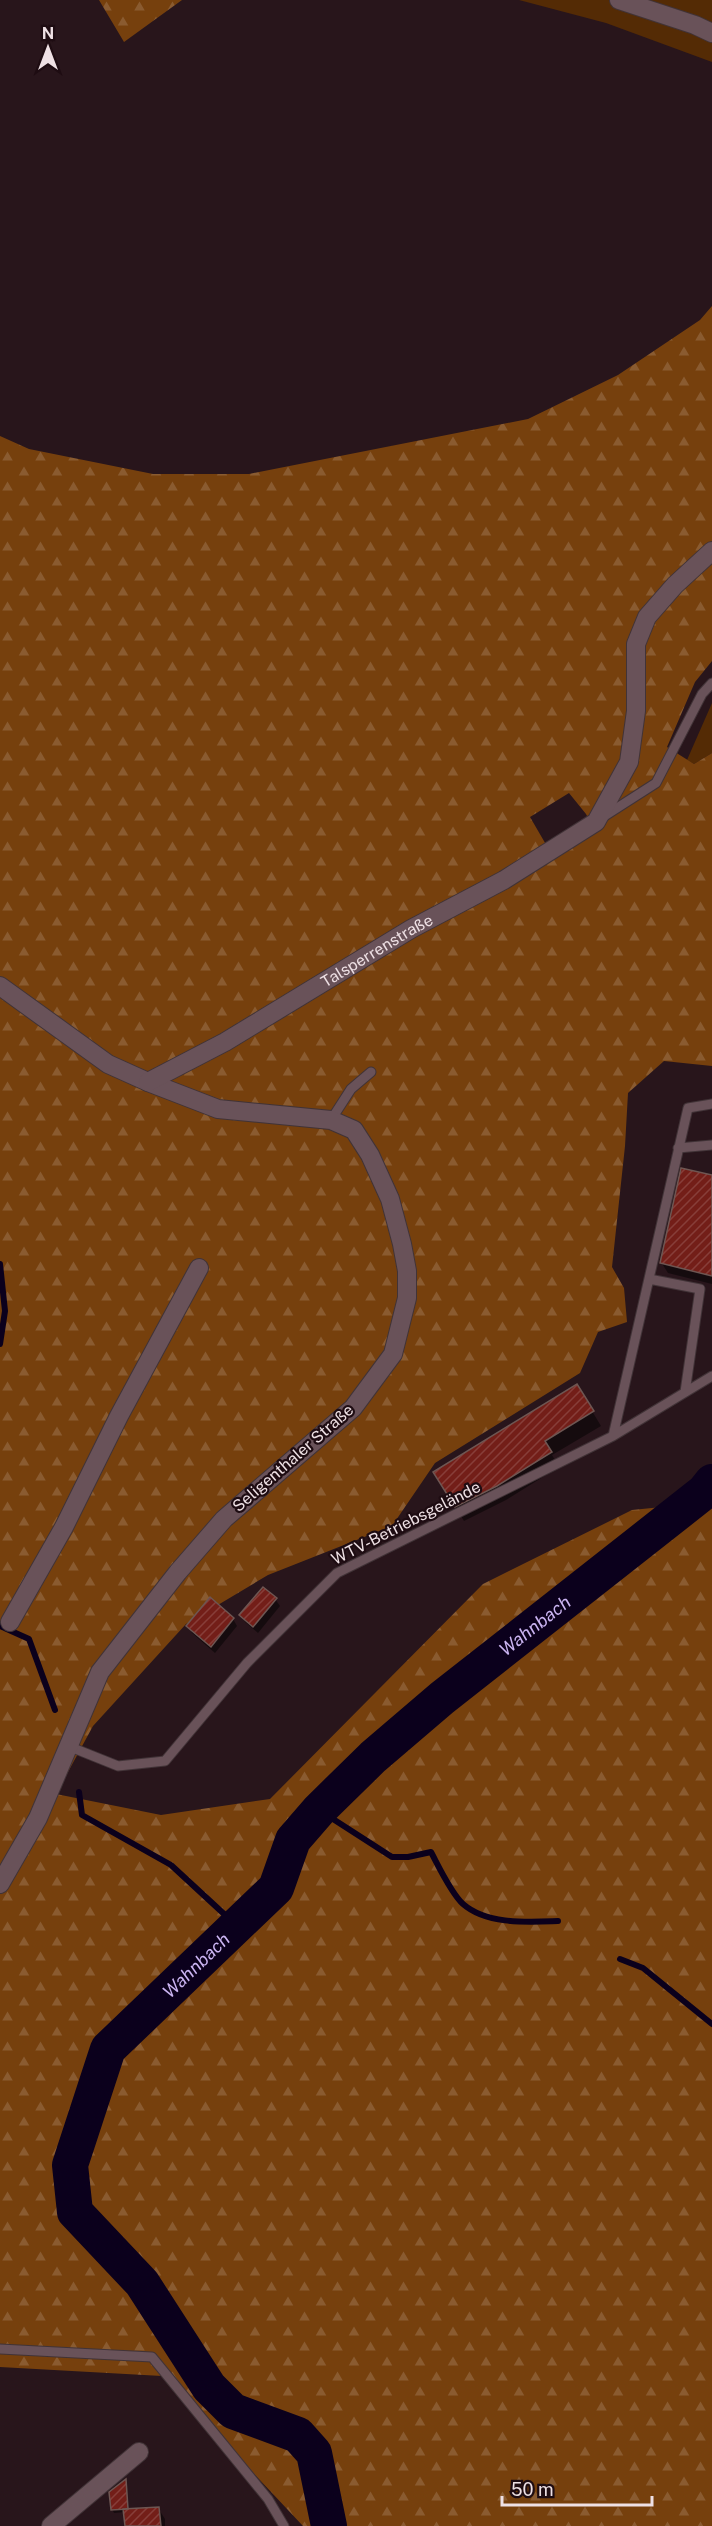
<svg xmlns="http://www.w3.org/2000/svg" width="712" height="2526" viewBox="0 0 712 2526" font-family="'Public Sans',sans-serif">
<defs>
<pattern id="forest-firs" width="22" height="20" patternUnits="userSpaceOnUse" patternTransform="scale(1.5)"><rect width="22" height="20" fill="#76400d"/><path d="M5 1l3.5 6h-7zM16 11l3.5 6h-7z" fill="#8a5b30"/></pattern>
<pattern id="building-hatch" width="6" height="6" patternUnits="userSpaceOnUse" patternTransform="scale(1.5)"><rect width="6" height="6" fill="#731e18"/><path d="M-1 1l2-2M0 6l6-6M5 7l2-2" fill="none" stroke="#873e39"/></pattern>
</defs>
<rect width="100%" height="100%" fill="#28151b"/>
<!-- green -->
<path fill="#542b05" d="M 519,0 L 712,0 L 712,62 L 606,23 Z
M 712,703 L 712,753 L 694,764 L 687,760 Z"/>
<!-- forest -->
<path fill="url(#forest-firs)" fill-rule="evenodd" d="M 99,0 L 182,0 L 124,42 Z
M 712,306 L 712,661 L 695,682 L 667,747 L 694,764 L 712,753 L 712,1066 L 664,1061 L 628,1093 L 625,1146 L 612,1267 L 624,1288 L 627,1322 L 598,1332 L 580,1373 L 435,1463 L 392,1526 L 268,1575 L 186,1624 L 93,1726 L 56,1794 L 161,1815 L 270,1799 L 483,1584 L 632,1510 L 712,1502 L 712,2526 L 303,2526 L 162,2376 L 0,2367 L 0,436 L 29,449 L 153,474 L 249,474 L 528,419 L 618,375 L 700,320 ZM 569,793 L 586,814 L 591,824 L 548,848 L 530,817 Z"/>
<!-- shadow -->
<path fill="#0007" d="M 712,1177 L 712,1284 L 668,1273 L 661,1262 Z
M 592,1411 L 601,1426 L 552,1455 L 559,1467 L 506,1500 L 464,1521 L 443,1487 Z
M 275,1599 L 280,1606 L 258,1633 L 245,1622 L 241,1615 Z
M 233,1619 L 237,1626 L 215,1653 L 192,1633 L 188,1626 Z
M 125,2481 L 128,2510 L 158,2508 L 165,2519 L 165,2526 L 126,2526 L 125,2512 L 114,2513 L 112,2509 Z"/>
<g fill="none" stroke-linecap="round" stroke-linejoin="round">
<!-- stream -->
<path stroke="#0b001c" stroke-width="6" d="M 0,1264 L 5,1311 L 0,1344
M 704,1492 L 712,1490
M 0,1626 L 29,1639 L 55,1710
M 79,1792 L 82,1815 L 171,1865 L 236,1925
M 319,1810 L 392,1857 L 408,1857 L 431,1852 C 439,1867 451,1893 463,1904 C 487,1925 528,1922 558,1921
M 620,1959 L 643,1968 L 712,2024"/>
<!-- river -->
<path stroke="#0b001c" stroke-width="36" id="s1" d="M 329,2526 L 314,2453 L 298,2435 L 233,2411 L 209,2387 L 142,2283 L 75,2212 L 70,2165 L 108,2049 L 276,1888 L 293,1840 L 319,1810 L 373,1757 L 442,1698 L 704,1492 L 712,1482"/>
</g>
<!-- building -->
<path fill="url(#building-hatch)" stroke="#6e5652" stroke-width="1.5" d="M 681,1168 L 712,1175 L 712,1276 L 660,1263 Z
M 577,1384 L 594,1411 L 545,1441 L 552,1452 L 497,1486 L 455,1507 L 433,1472 Z
M 263,1587 L 277,1598 L 253,1627 L 239,1615 Z
M 210,1597 L 234,1618 L 211,1647 L 186,1626 Z
M 126,2479 L 128,2509 L 111,2510 L 109,2492 Z
M 159,2507 L 161,2526 L 125,2526 L 123,2509 Z"/>
<g fill="none" stroke-linecap="round" stroke-linejoin="round">
<!-- lane casing -->
<g stroke="#413337" stroke-width="11">
<path id="lane" d="M 603,817 L 656,783 L 702,694 L 712,683
M 331,1120 L 351,1089 L 371,1072
M 678,1148 L 712,1145
M 649,1279 L 700,1289 L 685,1392
M 613,1436 L 688,1108 L 712,1104
M 68,1746 L 118,1766 L 165,1761 L 247,1663 L 337,1573 L 613,1436 L 712,1376
M 0,2349 L 152,2357 L 268,2499 L 284,2526"/>
</g>
<!-- street casing -->
<g stroke="#413337" stroke-width="20">
<g id="street">
<path d="M 619,0 L 695,25 L 712,33"/>
<path d="M 0,986 L 108,1064 L 148,1082 L 218,1109 L 331,1120 L 354,1130 L 370,1155 L 390,1199 L 402,1244 L 407,1271 L 407,1298 L 393,1354 L 353,1408 L 224,1519 L 178,1572 L 100,1672 L 38,1818 L 0,1884"/>
<path id="s2" d="M 148,1082 L 225,1042 L 411,929 L 504,880 L 596,822 L 629,762 L 636,711 L 636,644 L 647,617 L 675,585 L 712,551"/>
<path d="M 10,1622 L 64,1527 L 119,1416 L 199,1268"/>
<path d="M 51,2526 L 139,2452"/>
</g>
</g>
<!-- lane -->
<use href="#lane" stroke="#695259" stroke-width="9"/>
<!-- street -->
<use href="#street" stroke="#695259" stroke-width="18"/>
</g>
<g text-anchor="middle" dominant-baseline="central" stroke-width="4.5" stroke-linejoin="round" paint-order="stroke">
<!-- street labels -->
<g font-size="16" fill="#eee0e4" stroke="#1e0c12">
<text stroke="none"><textPath href="#s2" startOffset="264">Talsperrenstraße</textPath></text>
<text transform="translate(293 1458) rotate(-41)">Seligenthaler Straße</text>
<text transform="translate(406 1523) rotate(-27)">WTV-Betriebsgelände</text>
</g>
<!-- water labels -->
<g font-size="18" font-style="italic" fill="#cbb4f2" stroke="#1e0c12">
<text stroke="none"><textPath href="#s1" startOffset="1200">Wahnbach</textPath></text>
<text stroke="none"><textPath href="#s1" startOffset="714">Wahnbach</textPath></text>
</g>
</g>
<!-- north arrow -->
<g transform="translate(48 48)" stroke="#1e0c12" stroke-width="4.5" paint-order="stroke">
<path d="M0-4.5L10 22L0 15L-10 22Z" fill="#eee0e4"/>
<text y="-9" font-size="16" font-weight="bold" text-anchor="middle" fill="#eee0e4">N</text>
</g>
<!-- scale -->
<path d="M502 2496v9h150v-9" fill="none" stroke="#eee0e4" stroke-width="3"/>
<text x="511" y="2496" font-size="18" fill="#eee0e4" stroke="#1e0c12" stroke-width="4.5" paint-order="stroke">50 m</text>
</svg>
